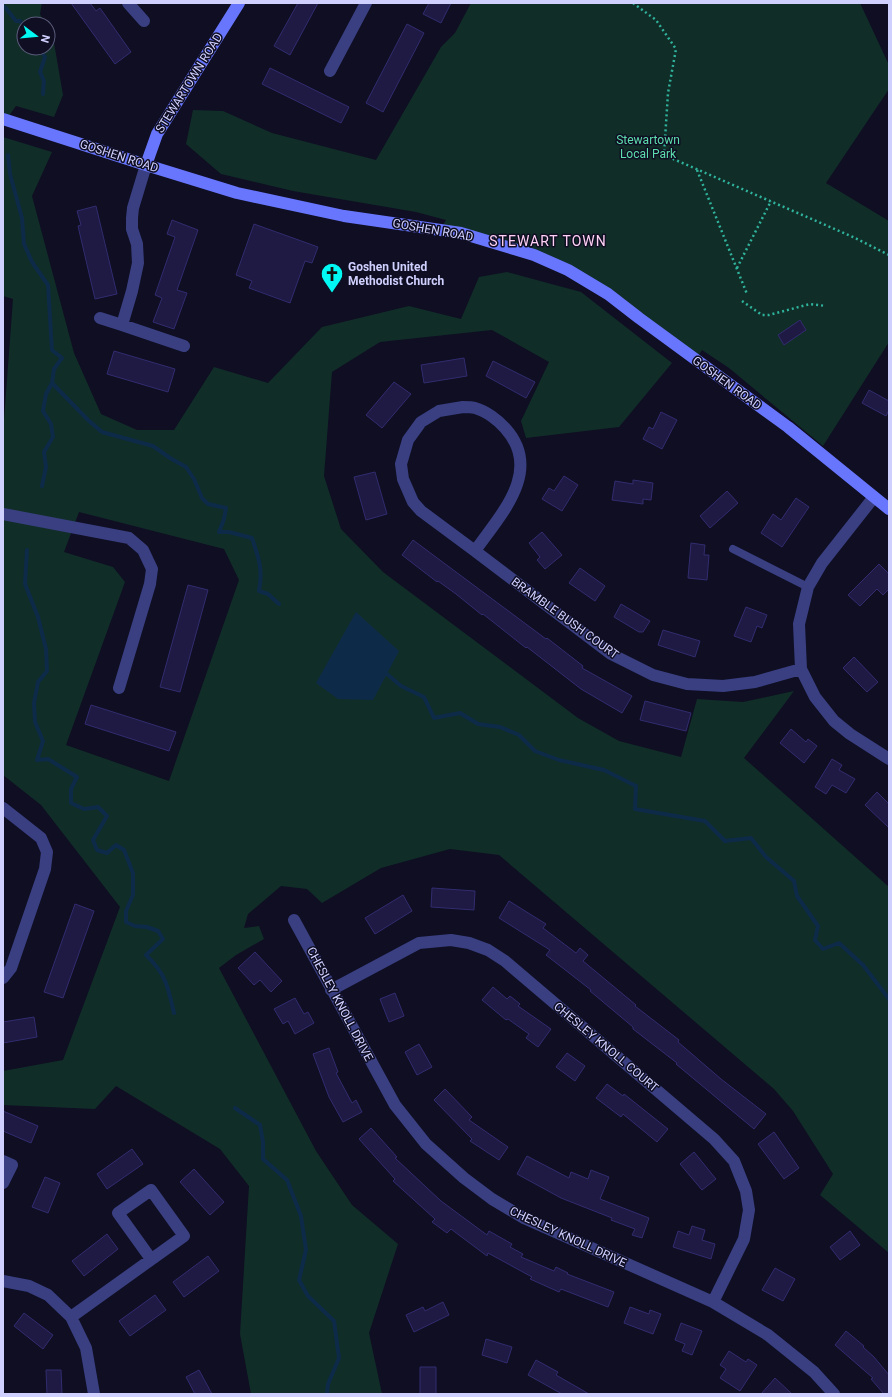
<svg xmlns="http://www.w3.org/2000/svg" width="892" height="1397" viewBox="0 0 892 1397" font-family="Roboto,sans-serif">
<rect width="100%" height="100%" fill="#0f0e23"/>
<!-- green -->
<path fill="#112d28" fill-rule="evenodd" d="M 3,3 L 42,3 L 40,14 L 45,24 L 24,24 L 24,48 L 48,48 L 48,29 L 53,37 L 63,95 L 54,117 L 16,106 L 3,124 Z
M 471,3 L 860,3 L 889,65 L 889,89 L 826,183 L 889,221 L 889,342 L 823,446 L 729,368 L 702,350 L 697,358 L 582,276 L 442,227 L 446,220 L 416,212 L 293,191 L 221,174 L 186,144 L 193,110 L 223,111 L 272,133 L 376,160 L 441,47 L 455,33 Z
M 3,137 L 52,152 L 32,196 L 74,353 L 101,414 L 137,430 L 174,430 L 214,367 L 268,383 L 322,327 L 409,306 L 461,319 L 479,277 L 507,272 L 581,292 L 672,363 L 619,427 L 526,438 L 521,421 L 549,362 L 492,330 L 380,342 L 332,372 L 324,476 L 341,529 L 383,572 L 578,718 L 619,741 L 681,757 L 697,699 L 743,702 L 794,691 L 744,758 L 889,887 L 889,1253 L 820,1195 L 833,1174 L 793,1111 L 774,1089 L 499,855 L 450,849 L 381,868 L 322,903 L 307,889 L 281,886 L 248,914 L 244,928 L 259,926 L 264,939 L 236,955 L 219,968 L 316,1151 L 352,1205 L 398,1244 L 369,1333 L 382,1394 L 251,1394 L 240,1334 L 249,1186 L 220,1149 L 116,1086 L 95,1109 L 3,1105 L 3,1071 L 63,1060 L 120,907 L 41,805 L 3,775 L 3,433 L 13,299 L 3,296 ZM 79,512 L 224,549 L 239,580 L 169,781 L 66,745 L 125,582 L 113,567 L 64,552 Z"/>
<!-- water -->
<path fill="#0d2b48" d="M 356,612 L 399,651 L 373,700 L 338,699 L 316,683 Z"/>
<g fill="none" stroke-linecap="round" stroke-linejoin="round">
<!-- stream -->
<path stroke="#0d2b48" stroke-width="4" d="M 3,6 L 5,7 L 16,21 L 20,21 L 24,26
M 39,48 L 45,57 L 40,72 L 44,81 L 43,94
M 8,155 L 10,174 L 22,218 L 24,244 L 32,262 L 48,285 L 52,350 L 62,358 L 54,369 L 52,383 L 46,394 L 43,411 L 51,424 L 53,437 L 44,452 L 46,467 L 42,486
M 52,383 L 88,420 L 102,432 L 153,446 L 170,458 L 186,467 L 194,479 L 202,498 L 208,504 L 226,508 L 224,519 L 219,532 L 229,532 L 252,538 C 259,559 263,569 259,591 L 268,594 L 279,604
M 27,550 L 25,584 L 38,617 L 46,649 L 47,671 L 38,682 L 34,703 L 35,722 L 43,741 L 37,760 L 48,759 L 77,777 L 71,789 L 71,803 L 84,809 L 98,807 L 107,816 L 93,840 L 97,850 L 107,853 L 116,845 L 124,850 L 133,873 L 133,895 L 126,911 L 126,922 L 135,926 L 147,927 L 158,931 L 163,939 L 146,955 C 166,974 168,987 174,1013
M 387,674 L 401,686 L 424,697 L 434,718 L 460,713 L 478,724 L 500,727 L 519,735 L 535,751 L 559,760 L 604,770 L 636,786 L 635,809 L 705,821 L 725,841 L 751,838 L 766,857 L 794,881 L 797,896 L 818,926 L 815,940 L 823,949 L 839,943 L 863,965 L 889,999
M 235,1108 L 260,1125 L 263,1142 L 263,1159 L 287,1180 L 301,1216 L 306,1250 L 299,1280 L 308,1296 L 334,1321 L 339,1358 L 328,1384 L 327,1394"/>
</g>
<!-- building -->
<path fill="#1e1a43" stroke="#322c6f" d="M 71,3 L 90,3 L 96,11 L 100,8 L 131,52 L 115,64 Z
M 298,3 L 318,3 L 290,55 L 274,46 Z
M 429,3 L 451,3 L 441,23 L 423,14 Z
M 407,24 L 424,33 L 383,112 L 366,103 Z
M 270,68 L 349,107 L 341,123 L 262,84 Z
M 96,206 L 117,294 L 95,299 L 78,226 L 81,225 L 77,211 Z
M 172,220 L 198,230 L 177,290 L 187,293 L 174,329 L 153,322 L 162,298 L 155,295 L 175,237 L 167,234 Z
M 254,224 L 318,247 L 312,263 L 305,261 L 290,303 L 249,288 L 252,281 L 236,275 Z
M 800,320 L 806,330 L 784,345 L 778,335 Z
M 114,351 L 175,369 L 168,392 L 107,374 Z
M 464,358 L 467,376 L 424,383 L 421,365 Z
M 493,361 L 535,382 L 526,398 L 486,376 Z
M 394,382 L 411,394 L 382,428 L 366,415 Z
M 869,390 L 889,401 L 889,410 L 886,416 L 862,403 Z
M 661,412 L 677,420 L 662,449 L 643,439 L 649,427 L 653,429 Z
M 375,472 L 387,514 L 366,520 L 354,477 Z
M 564,476 L 578,485 L 562,511 L 542,499 L 549,488 L 554,491 Z
M 633,480 L 653,483 L 651,500 L 643,499 L 643,504 L 612,500 L 615,481 L 633,484 Z
M 727,491 L 738,503 L 710,528 L 700,516 Z
M 796,498 L 809,507 L 782,547 L 761,533 L 773,514 L 781,520 Z
M 542,532 L 562,555 L 545,569 L 537,560 L 540,557 L 529,543 Z
M 413,540 L 546,639 L 547,638 L 583,666 L 582,668 L 632,696 L 622,713 L 581,689 L 527,647 L 526,648 L 483,614 L 482,615 L 456,594 L 438,581 L 437,582 L 402,555 Z
M 691,543 L 705,545 L 704,555 L 709,555 L 707,580 L 688,578 Z
M 879,564 L 889,574 L 889,589 L 883,595 L 877,589 L 860,606 L 848,595 Z
M 580,568 L 605,586 L 595,601 L 569,583 Z
M 188,585 L 208,590 L 180,692 L 160,687 Z
M 621,604 L 650,621 L 643,632 L 639,632 L 614,617 Z
M 746,607 L 767,615 L 762,628 L 757,626 L 751,642 L 734,636 Z
M 663,630 L 700,641 L 695,657 L 658,645 Z
M 854,657 L 878,682 L 867,692 L 843,668 Z
M 645,701 L 691,713 L 686,731 L 640,720 Z
M 91,705 L 176,732 L 169,751 L 85,724 Z
M 791,729 L 806,742 L 808,739 L 817,746 L 804,763 L 780,743 Z
M 832,759 L 842,765 L 839,770 L 855,779 L 846,793 L 832,785 L 826,794 L 815,787 Z
M 877,792 L 889,804 L 889,828 L 865,805 Z
M 432,888 L 475,891 L 474,910 L 431,907 Z
M 403,895 L 412,911 L 375,934 L 365,918 Z
M 509,901 L 546,924 L 543,928 L 576,953 L 580,948 L 588,955 L 583,961 L 636,1005 L 635,1006 L 679,1040 L 678,1042 L 721,1079 L 766,1114 L 754,1129 L 676,1064 L 677,1063 L 633,1029 L 633,1027 L 590,991 L 591,990 L 546,955 L 550,950 L 499,918 Z
M 75,904 L 94,911 L 63,998 L 44,992 Z
M 255,952 L 282,981 L 271,992 L 260,980 L 254,985 L 238,968 Z
M 493,987 L 507,999 L 510,996 L 520,1004 L 518,1006 L 551,1029 L 538,1047 L 526,1038 L 529,1034 L 508,1019 L 506,1020 L 482,1000 Z
M 395,993 L 404,1016 L 389,1022 L 380,999 Z
M 295,998 L 304,1014 L 308,1012 L 314,1023 L 295,1034 L 288,1021 L 283,1024 L 274,1009 Z
M 34,1017 L 37,1037 L 3,1043 L 3,1022 Z
M 419,1044 L 432,1067 L 417,1075 L 405,1052 Z
M 329,1048 L 338,1072 L 336,1073 L 352,1103 L 356,1100 L 362,1112 L 343,1122 L 329,1097 L 313,1054 Z
M 567,1053 L 585,1066 L 575,1081 L 556,1067 Z
M 607,1084 L 623,1096 L 624,1094 L 668,1129 L 657,1142 L 623,1114 L 621,1117 L 596,1098 Z
M 445,1089 L 472,1117 L 469,1120 L 508,1147 L 499,1160 L 470,1141 L 472,1139 L 434,1100 Z
M 3,1111 L 38,1126 L 31,1143 L 3,1131 Z
M 371,1128 L 397,1157 L 395,1158 L 441,1201 L 487,1235 L 489,1231 L 512,1244 L 510,1247 L 523,1254 L 521,1257 L 554,1271 L 556,1267 L 568,1273 L 567,1274 L 614,1292 L 608,1307 L 561,1289 L 559,1292 L 530,1279 L 532,1277 L 488,1253 L 487,1256 L 451,1229 L 447,1233 L 432,1222 L 435,1219 L 393,1181 L 395,1179 L 359,1139 Z
M 774,1132 L 799,1168 L 784,1179 L 758,1144 Z
M 132,1149 L 143,1164 L 107,1189 L 97,1174 Z
M 694,1152 L 716,1179 L 702,1190 L 680,1164 Z
M 527,1156 L 569,1178 L 571,1172 L 588,1179 L 591,1170 L 609,1177 L 600,1199 L 649,1218 L 642,1238 L 632,1235 L 635,1229 L 611,1220 L 612,1218 L 561,1198 L 517,1174 Z
M 194,1169 L 224,1202 L 210,1215 L 180,1182 Z
M 45,1177 L 60,1183 L 48,1213 L 32,1207 Z
M 692,1226 L 705,1230 L 702,1240 L 715,1244 L 711,1259 L 673,1247 L 678,1231 L 689,1235 Z
M 850,1231 L 860,1245 L 840,1260 L 830,1247 Z
M 107,1234 L 118,1249 L 84,1276 L 72,1261 Z
M 208,1256 L 219,1271 L 184,1297 L 173,1282 Z
M 775,1268 L 795,1279 L 783,1301 L 762,1290 Z
M 155,1295 L 166,1310 L 130,1336 L 119,1321 Z
M 443,1302 L 449,1315 L 414,1332 L 406,1315 L 423,1307 L 425,1311 Z
M 630,1307 L 649,1314 L 650,1310 L 661,1314 L 653,1334 L 624,1323 Z
M 24,1313 L 53,1335 L 43,1349 L 14,1326 Z
M 681,1323 L 702,1331 L 692,1355 L 682,1351 L 685,1344 L 675,1340 Z
M 846,1331 L 864,1346 L 863,1347 L 874,1357 L 889,1375 L 889,1394 L 884,1394 L 871,1379 L 873,1378 L 835,1345 Z
M 486,1339 L 512,1347 L 507,1363 L 482,1355 Z
M 729,1351 L 746,1362 L 748,1359 L 757,1365 L 740,1391 L 720,1378 L 726,1369 L 720,1365 Z
M 536,1360 L 558,1372 L 556,1375 L 589,1394 L 562,1394 L 528,1375 Z
M 420,1367 L 436,1367 L 436,1394 L 420,1394 Z
M 46,1370 L 61,1370 L 62,1394 L 47,1394 Z
M 199,1370 L 212,1394 L 195,1394 L 186,1377 Z
M 775,1378 L 792,1394 L 761,1394 Z"/>
<g fill="none" stroke-linecap="round" stroke-linejoin="round">
<!-- path -->
<path stroke="#2fb39c" stroke-width="2.5" stroke-dasharray="2 3" stroke-linecap="butt" d="M 633,3 L 656,20 L 676,49 L 668,93 L 664,155 L 853,237 L 889,255
M 697,170 L 747,294
M 737,268 L 771,201
M 742,301 L 762,315 L 769,315 L 810,304 L 826,306"/>
<!-- lane -->
<path stroke="#393f81" stroke-width="8" d="M 733,549 L 808,587"/>
<!-- street -->
<path stroke="#393f81" stroke-width="12" d="M 128,3 L 144,21
M 330,71 L 366,3
M 146,165 L 133,208 L 132,218 L 132,229 L 137,244 L 138,263 L 132,291 L 122,325 L 184,346
M 100,318 L 122,325
M 463,407 C 467,407 472,407 475,408 C 486,411 498,420 505,428 C 544,471 500,515 475,551 L 421,511 L 413,502 L 403,479 L 401,464 L 408,440 L 421,422 L 439,411 Z
M 874,497 L 822,563 L 808,587 L 799,624 L 801,669 L 815,697 L 834,721 L 850,734 L 889,759
M 3,514 L 129,538 L 143,550 L 152,569 L 150,584 L 119,688
M 475,551 L 611,654 L 653,675 L 687,684 L 723,686 L 755,682 L 801,669
M 3,808 L 41,838 L 47,852 L 45,869 L 11,968 L 3,978
M 294,920 L 395,1105 L 426,1144 L 464,1178 L 492,1199 L 524,1218 L 713,1302 L 768,1335 L 814,1372 L 834,1394
M 331,990 L 419,943 L 451,940 L 469,943 L 488,950 L 505,961 L 714,1139 L 734,1161 L 746,1191 L 749,1210 L 744,1239 L 713,1302
M 3,1161 L 12,1165 L 3,1183
M 3,1281 L 29,1286 L 48,1295 L 71,1317 L 86,1348 L 94,1394
M 71,1317 L 184,1236 L 151,1190 L 118,1213 L 151,1259"/>
<!-- secondary -->
<path stroke="#6876fe" stroke-width="12" d="M 3,119 L 146,165 L 237,193 L 344,216 L 461,233 L 534,255 L 568,270 L 608,294 L 639,318 L 788,427 L 889,509
M 146,165 L 157,134 L 239,3"/>
</g>
<!-- icons -->
<defs>
<g id="church-pin" transform="scale(1.15)"><path d="M0 17L-7.5 6A9.5 9.5 0 1 1 7.5 6Z" fill="#02f8f3" stroke="#0f0e23"/><path d="M-1.2-6h2.4v3.5h3.3v2.4h-3.3V6h-2.4V-.1h-3.3v-2.4h3.3Z" fill="#111"/></g>
</defs>
<g fill-rule="evenodd">
<use href="#church-pin" x="332" y="274"/>
</g>
<g text-anchor="middle" dominant-baseline="central" stroke-width="3" stroke-linejoin="round" paint-order="stroke">
<!-- street labels -->
<g font-size="12" fill="#d0d0ff" stroke="#0f0e23">
<text transform="translate(189 83) rotate(-58)">STEWARTOWN ROAD</text>
<text transform="translate(119 156) rotate(18)">GOSHEN ROAD</text>
<text transform="translate(433 230) rotate(10)">GOSHEN ROAD</text>
<text transform="translate(727 383) rotate(36)">GOSHEN ROAD</text>
<text transform="translate(565 618) rotate(36)">BRAMBLE BUSH COURT</text>
<text transform="translate(340 1004) rotate(62)">CHESLEY KNOLL DRIVE</text>
<text transform="translate(606 1047) rotate(40)">CHESLEY KNOLL COURT</text>
<text transform="translate(568 1237) rotate(25)">CHESLEY KNOLL DRIVE</text>
</g>
<!-- park labels -->
<g font-size="12" fill="#5ddeae" stroke="#0f0e23">
<text x="648" y="140">Stewartown<tspan x="648" dy="14">Local Park</tspan></text>
</g>
<!-- poi labels -->
<g font-size="12" font-weight="bold" fill="#d0d0ff" stroke="#0f0e23" text-anchor="start">
<text x="348" y="267">Goshen United<tspan x="348" dy="14">Methodist Church</tspan></text>
</g>
<!-- quarter labels -->
<g font-size="14" letter-spacing="1" fill="#ffd2f4" stroke="#0f0e23">
<text x="548" y="241">STEWART TOWN</text>
</g>
</g>
<!-- border -->
<rect width="892" height="1397" fill="none" stroke="#d0d0ff" stroke-width="8"/>
<!-- north arrow -->
<g transform="translate(36 36) rotate(106)"><circle r="19" fill="#0f0e23" stroke="#5c5c7b"/>
<path d="M0-3L7 15L0 10L-7 15Z" fill="#02f8f3"/>
<text y="-6" font-size="11" font-weight="bold" text-anchor="middle" fill="#d0d0ff">N</text>
</g>
</svg>
